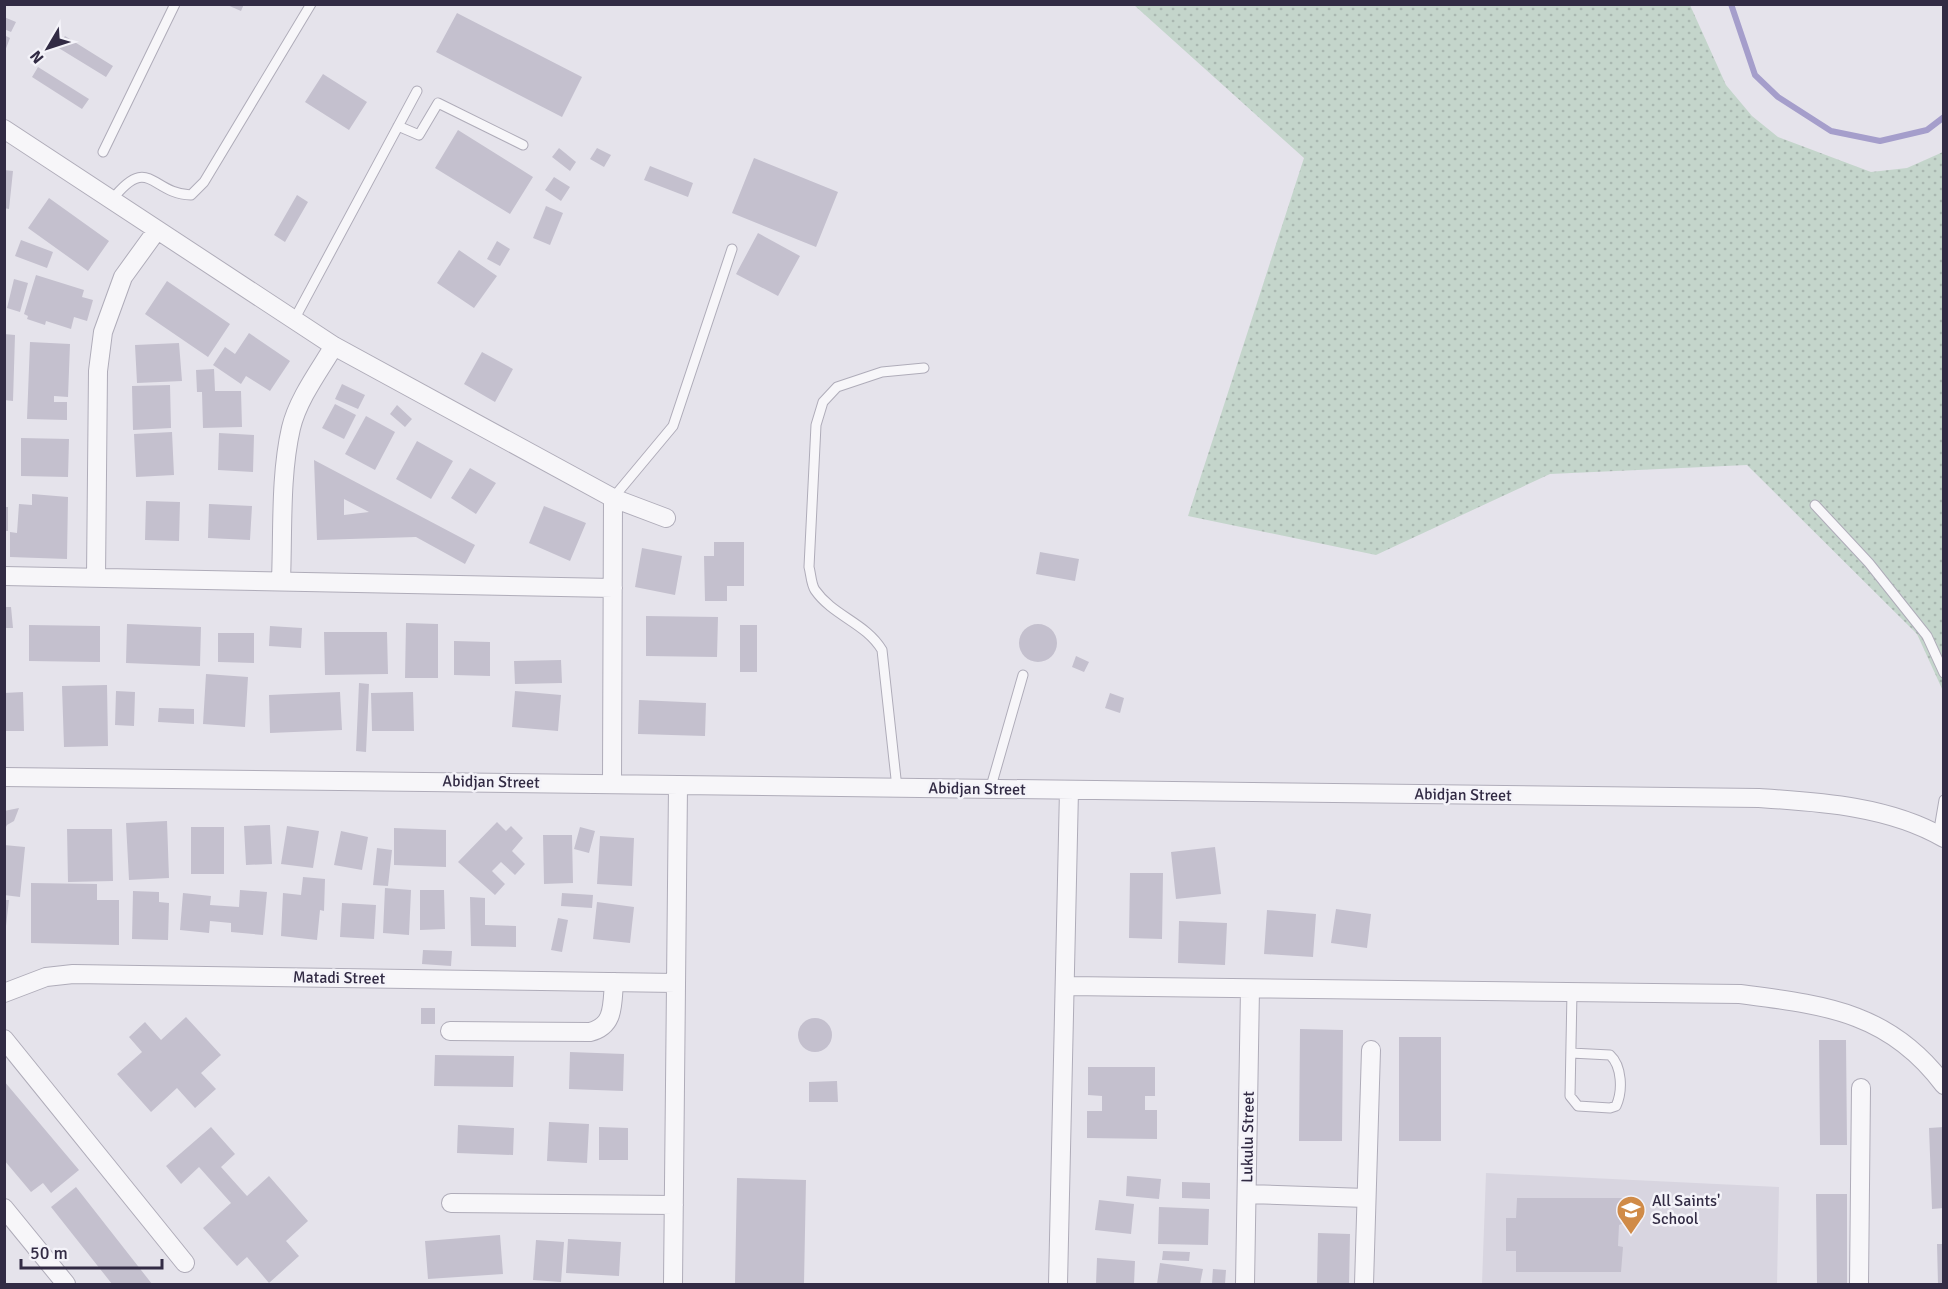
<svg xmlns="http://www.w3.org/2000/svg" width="1948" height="1289" viewBox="0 0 1948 1289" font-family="Signika,sans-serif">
<defs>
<pattern id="grass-dots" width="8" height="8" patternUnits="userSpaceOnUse" patternTransform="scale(1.5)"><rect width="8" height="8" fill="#c4d5cb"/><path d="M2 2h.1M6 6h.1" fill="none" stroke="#a9b7b0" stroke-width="1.8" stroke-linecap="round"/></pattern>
</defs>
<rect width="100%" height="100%" fill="#e5e3eb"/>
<!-- built -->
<path fill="#d8d5e0" d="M 1486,1173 L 1779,1187 L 1777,1284 L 1482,1284 Z"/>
<!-- grass -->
<path fill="url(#grass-dots)" d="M 1134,5 L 1690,5 L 1726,85 L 1752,116 L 1778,137 L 1871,172 L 1907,168 L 1943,152 L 1943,691 L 1917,634 L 1747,465 L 1550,474 L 1376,555 L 1188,516 L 1304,158 Z"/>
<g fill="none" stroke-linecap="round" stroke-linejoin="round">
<!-- stream -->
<path stroke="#a59ecb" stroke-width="6" d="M 1731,4 L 1755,75 L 1778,97 L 1831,131 L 1880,141 L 1927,130 L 1944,117"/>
</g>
<!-- building -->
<path fill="#c4c0ce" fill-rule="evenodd" d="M 225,4 L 244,4 L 241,11 Z
M 457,13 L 582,77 L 562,117 L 436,52 Z
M 4,17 L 16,22 L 11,32 L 4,29 Z
M 4,35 L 10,38 L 5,51 L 4,51 Z
M 65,36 L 113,66 L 106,77 L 57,47 Z
M 38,67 L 89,99 L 82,109 L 32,77 Z
M 323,74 L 367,102 L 349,130 L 305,102 Z
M 458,130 L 533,177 L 510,214 L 435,168 Z
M 559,148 L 576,162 L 570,171 L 552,157 Z
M 597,148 L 611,155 L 604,167 L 590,159 Z
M 754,158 L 838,192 L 816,247 L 732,213 Z
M 650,166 L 693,183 L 688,197 L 644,180 Z
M 4,170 L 13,171 L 9,209 L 4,208 Z
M 554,177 L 570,187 L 561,201 L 545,190 Z
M 297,195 L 308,202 L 285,242 L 274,235 Z
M 49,198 L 109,241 L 88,271 L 28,228 Z
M 546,206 L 563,213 L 550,245 L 533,238 Z
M 758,233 L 800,256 L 778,296 L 736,274 Z
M 21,240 L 53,252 L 47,268 L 15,256 Z
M 497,241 L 510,249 L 500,266 L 487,259 Z
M 459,250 L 497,276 L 474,308 L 437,283 Z
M 36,275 L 84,290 L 82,297 L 93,300 L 87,321 L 74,317 L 71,329 L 46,321 L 45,325 L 27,319 L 28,316 L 24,314 Z
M 14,279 L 28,283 L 20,312 L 7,308 Z
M 167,281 L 230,324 L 208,357 L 145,314 Z
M 249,333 L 290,361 L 270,391 L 246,376 L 241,384 L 213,365 L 225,347 L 235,354 Z
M 4,334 L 15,335 L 13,401 L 4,400 Z
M 30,342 L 70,344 L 68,397 L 54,396 L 54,402 L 67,402 L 67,420 L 27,419 Z
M 179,343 L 182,381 L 137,383 L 135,345 Z
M 482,352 L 513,369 L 495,402 L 464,384 Z
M 214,369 L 215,391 L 241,391 L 242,427 L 203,428 L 202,392 L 197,392 L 196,370 Z
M 342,384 L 365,395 L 358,409 L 335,399 Z
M 170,385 L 171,428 L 133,430 L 132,386 Z
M 335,404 L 356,415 L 344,439 L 322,428 Z
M 397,405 L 412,419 L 405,427 L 390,414 Z
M 366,416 L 395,432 L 375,470 L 345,454 Z
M 172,432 L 174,475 L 136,477 L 134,434 Z
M 219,433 L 254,435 L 253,472 L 218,470 Z
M 21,438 L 69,439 L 68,477 L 21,476 Z
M 417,441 L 453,461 L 431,499 L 396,479 Z
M 314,460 L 475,545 L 465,564 L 416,537 L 317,540 ZM 344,499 L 369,512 L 344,515 Z
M 470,468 L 496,483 L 476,514 L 451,498 Z
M 32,494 L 68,497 L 67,559 L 10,557 L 10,532 L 17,533 L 19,504 L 32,505 Z
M 146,501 L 180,502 L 179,541 L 145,540 Z
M 209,504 L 252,506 L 250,540 L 208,538 Z
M 544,506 L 586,523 L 570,561 L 529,543 Z
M 4,507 L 8,507 L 8,531 L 4,531 Z
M 714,542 L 744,542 L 744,586 L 727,586 L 727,601 L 705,601 L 704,556 L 714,556 Z
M 642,548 L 682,556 L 675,595 L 635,587 Z
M 1040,552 L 1079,559 L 1075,581 L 1036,574 Z
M 4,607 L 11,607 L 13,628 L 4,628 Z
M 646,616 L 718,617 L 717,657 L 646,656 Z
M 406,623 L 438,624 L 438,678 L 405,678 Z
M 127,624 L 201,627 L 200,666 L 126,663 Z
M1019 643a19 19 0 1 1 38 0a19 19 0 1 1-38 0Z
M 29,625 L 100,626 L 100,662 L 29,661 Z
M 740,625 L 757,625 L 757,672 L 740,672 Z
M 270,626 L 302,628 L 301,648 L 269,646 Z
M 324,632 L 387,632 L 388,674 L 325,675 Z
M 218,633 L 254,633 L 254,663 L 218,662 Z
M 454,641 L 490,642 L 490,676 L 454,675 Z
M 1076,656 L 1089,662 L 1084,672 L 1072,667 Z
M 561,660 L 562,683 L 515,684 L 514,661 Z
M 206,674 L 248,677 L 245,727 L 203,724 Z
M 359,683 L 369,684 L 366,752 L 356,751 Z
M 107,685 L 108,746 L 64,747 L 62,686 Z
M 116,691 L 135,692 L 134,726 L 115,725 Z
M 515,691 L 561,695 L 558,731 L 512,727 Z
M 23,692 L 24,731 L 4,731 L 4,693 Z
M 340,692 L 342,730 L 270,733 L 269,695 Z
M 413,692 L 414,731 L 372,731 L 371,693 Z
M 1110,693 L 1124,698 L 1120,713 L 1105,708 Z
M 639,700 L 706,703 L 705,736 L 638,734 Z
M 159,708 L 194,709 L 194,724 L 158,722 Z
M 19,808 L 14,821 L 7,825 L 4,831 L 4,811 Z
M 167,821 L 169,878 L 129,880 L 126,823 Z
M 497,822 L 506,831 L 511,826 L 523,838 L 512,851 L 525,864 L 515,875 L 501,862 L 492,871 L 505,884 L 495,895 L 458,862 Z
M 270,825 L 272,864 L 246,865 L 244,826 Z
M 287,826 L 319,831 L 313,868 L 281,864 Z
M 191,827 L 224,827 L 224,874 L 191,874 Z
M 580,827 L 595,831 L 589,853 L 574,849 Z
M 394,828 L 446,830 L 446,867 L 394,865 Z
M 67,829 L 112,829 L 113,881 L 68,882 Z
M 341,831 L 368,837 L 362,870 L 334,865 Z
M 543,835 L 572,835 L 573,883 L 544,884 Z
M 600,836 L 634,838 L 632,886 L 597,884 Z
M 4,845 L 25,847 L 20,897 L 4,895 Z
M 1215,847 L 1221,894 L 1176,899 L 1171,852 Z
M 377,848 L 392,850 L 388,886 L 373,885 Z
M 1130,873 L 1163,873 L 1162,939 L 1129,938 Z
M 303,877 L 325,879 L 324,911 L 320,910 L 317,940 L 281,936 L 283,893 L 301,895 Z
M 31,883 L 97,884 L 97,900 L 119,900 L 119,945 L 31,943 Z
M 385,888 L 411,890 L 409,935 L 383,933 Z
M 240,890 L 267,892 L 263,935 L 231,932 L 231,923 L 210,921 L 209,933 L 180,930 L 183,893 L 211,896 L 210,905 L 239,907 Z
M 420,890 L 444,890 L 445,929 L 420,930 Z
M 133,891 L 159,892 L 159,902 L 169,903 L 168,940 L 132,939 Z
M 562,893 L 593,895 L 592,908 L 561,906 Z
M 470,897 L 485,898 L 485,925 L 516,926 L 516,947 L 471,946 Z
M 4,900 L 9,900 L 6,926 L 4,926 Z
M 597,902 L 634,907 L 630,943 L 593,939 Z
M 342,903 L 376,905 L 374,939 L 340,937 Z
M 1336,909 L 1371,914 L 1367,948 L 1331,943 Z
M 1267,910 L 1316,914 L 1313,957 L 1264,954 Z
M 558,918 L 568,920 L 562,952 L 551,950 Z
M 1179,921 L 1227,923 L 1225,965 L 1178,963 Z
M 423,950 L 452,951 L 451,966 L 422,964 Z
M 421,1008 L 435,1008 L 435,1024 L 421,1024 Z
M 186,1017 L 221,1055 L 201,1073 L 216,1089 L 195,1108 L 177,1088 L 151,1112 L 117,1074 L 142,1052 L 129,1037 L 145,1022 L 161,1040 Z
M798 1035a17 17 0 1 1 34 0a17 17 0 1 1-34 0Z
M 1300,1029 L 1343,1030 L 1342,1141 L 1299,1141 Z
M 1399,1037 L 1441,1037 L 1441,1141 L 1399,1141 Z
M 1819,1040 L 1846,1040 L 1847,1145 L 1820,1145 Z
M 570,1052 L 624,1054 L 623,1091 L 569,1089 Z
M 435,1055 L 514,1056 L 513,1087 L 434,1086 Z
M 1088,1067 L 1155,1067 L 1155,1096 L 1145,1096 L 1145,1110 L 1157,1110 L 1157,1139 L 1087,1138 L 1087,1111 L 1102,1111 L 1102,1096 L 1088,1095 Z
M 4,1081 L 79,1170 L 51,1193 L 43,1183 L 31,1192 L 4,1160 Z
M 837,1081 L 838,1102 L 809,1102 L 809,1082 Z
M 549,1122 L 589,1124 L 587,1163 L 547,1161 Z
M 458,1125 L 514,1128 L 513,1155 L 457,1153 Z
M 211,1127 L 235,1154 L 221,1167 L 247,1196 L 269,1176 L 308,1221 L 286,1241 L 299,1256 L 269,1283 L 247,1257 L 237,1266 L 203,1228 L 231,1203 L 199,1167 L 181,1184 L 166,1166 Z
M 599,1127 L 628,1128 L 628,1160 L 599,1160 Z
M 1944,1127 L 1944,1208 L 1932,1209 L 1929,1128 Z
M 1127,1176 L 1161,1179 L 1159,1199 L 1126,1196 Z
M 737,1178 L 806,1180 L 804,1284 L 735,1284 Z
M 1182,1182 L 1210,1183 L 1210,1199 L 1182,1198 Z
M 76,1187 L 152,1284 L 112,1284 L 51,1207 Z
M 1816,1194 L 1847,1194 L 1847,1284 L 1817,1284 Z
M 1517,1198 L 1624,1198 L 1624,1223 L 1619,1225 L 1618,1246 L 1623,1247 L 1621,1272 L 1516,1272 L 1516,1251 L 1506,1251 L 1506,1218 L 1516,1218 Z
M 1099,1200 L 1134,1204 L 1131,1234 L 1095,1230 Z
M 1159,1207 L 1209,1209 L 1208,1245 L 1158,1244 Z
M 1318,1233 L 1350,1234 L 1349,1284 L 1317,1284 Z
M 500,1235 L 503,1274 L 428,1279 L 425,1241 Z
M 568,1239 L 621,1242 L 619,1276 L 566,1273 Z
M 536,1240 L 564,1242 L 561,1282 L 533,1280 Z
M 1937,1244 L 1944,1244 L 1944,1284 L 1938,1284 Z
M 1163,1251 L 1190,1252 L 1189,1261 L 1162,1260 Z
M 1097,1258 L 1135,1261 L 1134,1284 L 1096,1284 Z
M 1160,1263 L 1203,1269 L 1200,1284 L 1157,1284 Z
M 1213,1269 L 1226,1270 L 1225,1284 L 1212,1284 Z"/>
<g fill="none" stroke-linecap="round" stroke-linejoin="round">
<!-- lane casing -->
<g stroke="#afacb9" stroke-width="11">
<path id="lane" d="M 398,126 L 419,135 L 438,103 L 523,145
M 103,152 L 175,4
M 111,201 C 149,152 151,194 191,195 L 204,182 L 311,4
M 294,320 L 417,91
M 613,498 L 673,426 L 732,249
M 1815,505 L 1869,563 L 1927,636 L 1944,673
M 897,788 L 882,650 C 866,623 833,616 815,590 C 811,584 811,574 809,567 L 816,425 L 823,402 L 837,387 L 882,372 L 924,368
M 990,790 L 1023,675
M 1938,835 L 1944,800
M 1571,1053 L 1610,1055 C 1622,1066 1623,1091 1616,1106 L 1610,1108 L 1578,1106 L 1570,1096 L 1572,992"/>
</g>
<!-- street casing -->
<g stroke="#afacb9" stroke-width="20">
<path id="street" d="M 4,129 L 334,346 L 613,498 L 666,518
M 4,576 L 613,588
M 96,577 L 98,371 L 103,332 L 123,277 L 157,230
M 281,580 C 283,531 280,476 291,428 C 298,399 319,371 334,346
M 4,777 L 1759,798 C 1820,802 1889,806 1944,838
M 612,784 L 613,498
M 1067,986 L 1740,994 C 1823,1005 1889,1011 1944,1085
M 4,993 L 46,977 L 73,974 L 676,983
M 450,1031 L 590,1032 C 615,1026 612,1004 614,982
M 4,1039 L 185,1263
M 1247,1194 L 1366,1198
M 451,1203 L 674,1205
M 4,1208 L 66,1284
M 673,1284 L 678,786
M 1058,1284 L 1069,790
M 1245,1284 L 1250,989
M 1364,1284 L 1371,1050
M 1859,1284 L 1861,1088"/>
</g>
<!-- lane -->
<use href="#lane" stroke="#f7f6f9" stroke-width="9"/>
<!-- street -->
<use href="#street" stroke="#f7f6f9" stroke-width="18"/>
</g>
<!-- icons -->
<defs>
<g id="school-pin" transform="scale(1.5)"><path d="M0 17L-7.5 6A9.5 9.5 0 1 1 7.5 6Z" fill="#d08b48" stroke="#f4f3f9"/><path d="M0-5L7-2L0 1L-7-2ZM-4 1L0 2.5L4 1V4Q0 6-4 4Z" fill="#fff"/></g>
</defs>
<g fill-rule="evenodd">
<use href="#school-pin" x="1631" y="1210"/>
</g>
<g text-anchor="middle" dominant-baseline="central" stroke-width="5" stroke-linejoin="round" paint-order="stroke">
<!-- street labels -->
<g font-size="16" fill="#322b44" stroke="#f4f3f9">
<text transform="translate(491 782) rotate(1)">Abidjan Street</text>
<text transform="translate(977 789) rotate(1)">Abidjan Street</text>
<text transform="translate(1463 795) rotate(1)">Abidjan Street</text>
<text transform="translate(339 978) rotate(1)">Matadi Street</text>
<text transform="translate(1248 1137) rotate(-89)">Lukulu Street</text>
</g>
<!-- poi labels -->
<g font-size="16" fill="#322b44" stroke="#f4f3f9" text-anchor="start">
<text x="1652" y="1201">All Saints'<tspan x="1652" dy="18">School</tspan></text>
</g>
</g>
<!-- border -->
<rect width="1948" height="1289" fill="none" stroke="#322b44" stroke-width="12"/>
<!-- north arrow -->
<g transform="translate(48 48) rotate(231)" stroke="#f4f3f9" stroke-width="4.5" paint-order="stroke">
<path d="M0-4.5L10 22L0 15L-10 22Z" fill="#322b44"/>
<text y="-9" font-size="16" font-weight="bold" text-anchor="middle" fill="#322b44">N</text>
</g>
<!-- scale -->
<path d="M21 1259v9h141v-9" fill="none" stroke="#322b44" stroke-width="3"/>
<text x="30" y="1259" font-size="18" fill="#322b44" stroke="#f4f3f9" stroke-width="4.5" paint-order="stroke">50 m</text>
</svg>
